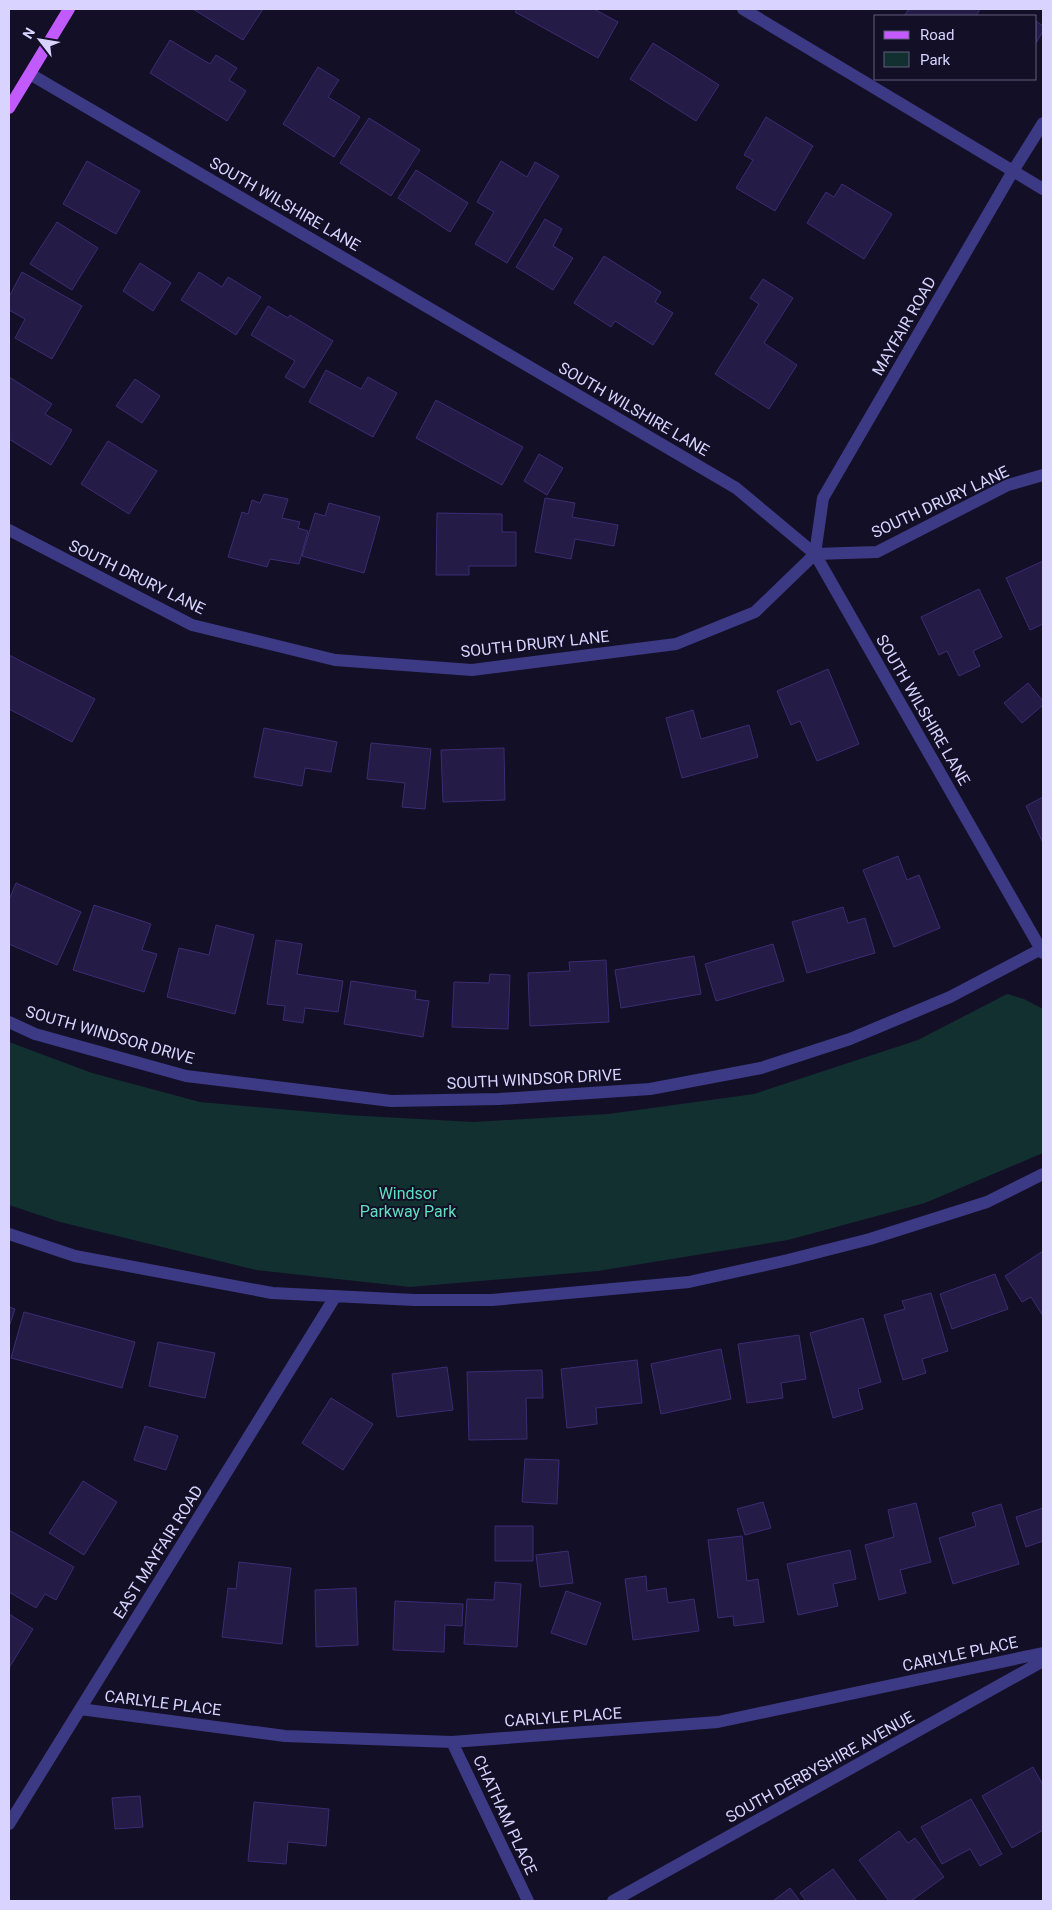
<svg xmlns="http://www.w3.org/2000/svg" width="1052" height="1910" viewBox="0 0 1052 1910" font-family="Roboto,sans-serif">
<rect width="100%" height="100%" fill="#130f26"/>
<!-- green -->
<path fill="#12302f" d="M 1007,994 L 1024,999 L 1043,1009 L 1043,1153 L 925,1203 L 788,1240 L 598,1271 L 410,1287 L 256,1270 L 60,1222 L 9,1205 L 9,1042 L 92,1073 L 200,1102 L 347,1115 L 474,1122 L 608,1114 L 754,1094 L 918,1040 Z"/>
<!-- building -->
<path fill="#241b47" stroke="#3b2d73" d="M 193,9 L 263,9 L 243,40 Z
M 517,9 L 594,9 L 618,22 L 598,58 L 515,12 Z
M 909,9 L 980,9 L 976,16 L 904,16 Z
M 1036,21 L 1043,26 L 1043,31 L 1036,43 Z
M 170,40 L 210,64 L 216,55 L 237,68 L 229,80 L 246,91 L 227,121 L 150,73 Z
M 653,43 L 719,85 L 696,121 L 630,79 Z
M 318,67 L 339,80 L 328,97 L 360,117 L 334,157 L 283,124 Z
M 766,117 L 813,146 L 775,211 L 736,188 L 753,160 L 744,155 Z
M 369,118 L 420,150 L 391,196 L 340,163 Z
M 87,161 L 140,191 L 116,234 L 63,204 Z
M 501,161 L 527,177 L 535,162 L 559,176 L 507,263 L 475,244 L 494,212 L 477,202 Z
M 416,170 L 468,203 L 450,232 L 398,198 Z
M 842,184 L 892,214 L 864,259 L 807,223 L 826,192 L 834,197 Z
M 545,219 L 562,229 L 553,246 L 573,258 L 553,290 L 516,267 Z
M 57,222 L 98,248 L 72,290 L 30,264 Z
M 604,256 L 661,292 L 655,302 L 673,313 L 653,345 L 615,321 L 611,327 L 574,303 Z
M 140,263 L 171,283 L 153,311 L 123,291 Z
M 22,272 L 82,306 L 52,359 L 15,338 L 25,319 L 9,310 L 9,297 Z
M 199,272 L 222,287 L 228,277 L 261,297 L 236,335 L 181,300 Z
M 763,279 L 793,298 L 764,343 L 797,365 L 769,409 L 715,374 L 759,304 L 750,298 Z
M 268,306 L 288,318 L 290,315 L 333,341 L 304,388 L 285,377 L 295,361 L 251,335 Z
M 326,370 L 361,389 L 368,377 L 397,393 L 373,437 L 309,402 Z
M 9,377 L 52,404 L 45,414 L 72,430 L 51,465 L 9,439 Z
M 135,379 L 160,396 L 142,423 L 116,406 Z
M 436,400 L 523,447 L 502,485 L 416,438 Z
M 108,441 L 157,471 L 129,514 L 81,484 Z
M 539,454 L 563,468 L 547,495 L 524,481 Z
M 264,494 L 288,499 L 282,518 L 300,522 L 298,528 L 308,531 L 299,564 L 270,559 L 267,567 L 228,557 L 242,512 L 248,514 L 252,500 L 260,503 Z
M 545,498 L 575,503 L 572,517 L 618,525 L 614,546 L 575,539 L 571,559 L 535,552 Z
M 329,503 L 380,517 L 364,573 L 302,556 L 315,513 L 325,516 Z
M 437,513 L 502,514 L 502,532 L 516,532 L 516,566 L 469,566 L 469,575 L 436,575 Z
M 1043,561 L 1043,624 L 1030,630 L 1006,578 Z
M 979,589 L 1002,637 L 973,651 L 980,666 L 959,676 L 947,651 L 939,655 L 921,617 Z
M 9,655 L 95,699 L 72,742 L 9,709 Z
M 828,669 L 859,744 L 817,761 L 800,721 L 791,725 L 777,691 Z
M 1028,683 L 1043,701 L 1043,705 L 1022,723 L 1004,703 Z
M 693,710 L 701,739 L 749,725 L 758,757 L 682,778 L 666,718 Z
M 264,728 L 337,742 L 331,772 L 305,768 L 302,786 L 254,777 Z
M 371,743 L 431,749 L 425,809 L 402,807 L 405,783 L 367,779 Z
M 504,748 L 505,800 L 443,802 L 441,750 Z
M 1043,797 L 1043,843 L 1026,806 Z
M 898,856 L 907,880 L 919,875 L 940,928 L 894,947 L 863,870 Z
M 16,883 L 81,912 L 57,965 L 9,944 L 9,900 Z
M 94,905 L 151,924 L 142,950 L 157,954 L 144,992 L 73,970 Z
M 843,907 L 848,923 L 865,918 L 875,953 L 807,973 L 792,922 Z
M 216,925 L 254,935 L 235,1014 L 167,997 L 179,948 L 209,955 Z
M 276,940 L 302,944 L 297,974 L 343,981 L 338,1012 L 305,1008 L 303,1023 L 283,1020 L 285,1006 L 267,1004 Z
M 773,944 L 784,981 L 716,1001 L 705,964 Z
M 694,956 L 701,994 L 621,1008 L 615,970 Z
M 606,960 L 609,1022 L 530,1026 L 528,973 L 570,971 L 569,962 Z
M 490,974 L 510,975 L 508,1029 L 452,1027 L 454,982 L 489,983 Z
M 351,981 L 416,991 L 415,999 L 429,1001 L 423,1037 L 344,1024 Z
M 1043,1251 L 1043,1316 L 1031,1297 L 1022,1302 L 1005,1276 Z
M 995,1274 L 1008,1309 L 952,1329 L 940,1294 Z
M 931,1293 L 948,1351 L 922,1359 L 926,1373 L 903,1380 L 884,1315 L 905,1309 L 902,1301 Z
M 9,1307 L 15,1309 L 9,1327 Z
M 24,1312 L 135,1342 L 122,1388 L 11,1358 Z
M 863,1318 L 881,1382 L 858,1389 L 863,1409 L 833,1418 L 810,1333 Z
M 799,1335 L 806,1379 L 781,1383 L 783,1398 L 747,1403 L 738,1344 Z
M 158,1342 L 215,1353 L 205,1398 L 149,1386 Z
M 721,1349 L 731,1399 L 661,1414 L 651,1364 Z
M 637,1360 L 642,1403 L 596,1408 L 597,1424 L 567,1428 L 561,1369 Z
M 447,1367 L 453,1410 L 397,1417 L 392,1374 Z
M 542,1370 L 543,1398 L 526,1398 L 527,1439 L 469,1440 L 467,1372 Z
M 331,1398 L 373,1424 L 343,1470 L 302,1443 Z
M 145,1426 L 178,1436 L 166,1470 L 134,1460 Z
M 525,1459 L 559,1460 L 557,1504 L 522,1502 Z
M 83,1481 L 117,1502 L 84,1555 L 49,1533 Z
M 763,1502 L 771,1528 L 745,1535 L 737,1509 Z
M 916,1503 L 931,1562 L 900,1570 L 906,1593 L 879,1600 L 865,1545 L 894,1537 L 888,1510 Z
M 1001,1504 L 1019,1564 L 953,1584 L 939,1538 L 976,1526 L 972,1513 Z
M 1043,1508 L 1043,1541 L 1026,1547 L 1016,1517 Z
M 495,1526 L 533,1526 L 533,1561 L 495,1561 Z
M 9,1530 L 74,1567 L 56,1600 L 45,1594 L 36,1608 L 9,1592 Z
M 742,1536 L 747,1581 L 758,1579 L 764,1622 L 734,1626 L 733,1616 L 718,1618 L 708,1540 Z
M 850,1550 L 856,1579 L 833,1584 L 838,1606 L 798,1615 L 787,1564 Z
M 568,1551 L 573,1583 L 540,1587 L 536,1555 Z
M 239,1562 L 291,1568 L 282,1644 L 222,1637 L 228,1588 L 236,1589 Z
M 646,1576 L 647,1591 L 666,1588 L 668,1603 L 694,1599 L 699,1631 L 633,1640 L 625,1579 Z
M 495,1582 L 521,1584 L 517,1647 L 464,1644 L 467,1599 L 494,1600 Z
M 356,1588 L 358,1645 L 316,1647 L 315,1590 Z
M 566,1591 L 601,1603 L 586,1645 L 551,1633 Z
M 395,1601 L 463,1604 L 462,1626 L 445,1625 L 444,1652 L 393,1650 Z
M 9,1614 L 33,1629 L 9,1668 Z
M 1033,1767 L 1043,1785 L 1043,1830 L 1012,1848 L 982,1796 Z
M 140,1796 L 143,1827 L 115,1829 L 112,1798 Z
M 971,1799 L 1002,1854 L 980,1866 L 970,1849 L 942,1864 L 921,1827 Z
M 254,1802 L 329,1809 L 326,1846 L 288,1842 L 286,1864 L 248,1861 Z
M 899,1831 L 908,1843 L 915,1838 L 944,1877 L 911,1901 L 889,1901 L 859,1860 Z
M 833,1869 L 857,1901 L 806,1901 L 800,1893 Z
M 790,1888 L 800,1901 L 773,1901 Z"/>
<g fill="none" stroke-linecap="round" stroke-linejoin="round">
<!-- minor -->
<path stroke="#3d3a85" stroke-width="12" d="M 743,9 L 1043,189
M 30,74 L 736,488 L 815,554 L 1043,953
M 9,530 L 192,625 L 335,660 L 472,670 L 676,644 L 755,612 L 815,554 L 877,552 L 1008,485 L 1043,475
M 815,554 L 823,498 L 1013,171 L 1043,123
M 9,1022 L 35,1034 L 186,1076 L 391,1101 L 499,1099 L 650,1089 L 761,1068 L 850,1039 L 950,997 L 1043,948
M 9,1234 L 75,1256 L 272,1293 L 414,1300 L 492,1300 L 689,1282 L 788,1260 L 870,1239 L 987,1202 L 1043,1174
M 80,1709 L 285,1736 L 452,1742 L 718,1722 L 1043,1653
M 452,1742 L 528,1901
M 9,1824 L 335,1297
M 613,1901 L 1043,1661"/>
<!-- major -->
<path stroke="#c25bff" stroke-width="12" d="M 9,108 L 69,9"/>
</g>
<g text-anchor="middle" dominant-baseline="central" stroke-width="4" stroke-linejoin="round" paint-order="stroke">
<!-- street labels -->
<g font-size="16" fill="#d9d4ff" stroke="#130f26">
<text transform="translate(285 204) rotate(30)">SOUTH WILSHIRE LANE</text>
<text transform="translate(904 326) rotate(-60)">MAYFAIR ROAD</text>
<text transform="translate(634 409) rotate(30)">SOUTH WILSHIRE LANE</text>
<text transform="translate(940 502) rotate(-25)">SOUTH DRURY LANE</text>
<text transform="translate(137 577) rotate(26)">SOUTH DRURY LANE</text>
<text transform="translate(535 644) rotate(-6)">SOUTH DRURY LANE</text>
<text transform="translate(923 710) rotate(60)">SOUTH WILSHIRE LANE</text>
<text transform="translate(110 1035) rotate(16)">SOUTH WINDSOR DRIVE</text>
<text transform="translate(534 1079) rotate(-3)">SOUTH WINDSOR DRIVE</text>
<text transform="translate(158 1552) rotate(-58)">EAST MAYFAIR ROAD</text>
<text transform="translate(960 1654) rotate(-12)">CARLYLE PLACE</text>
<text transform="translate(163 1703) rotate(7)">CARLYLE PLACE</text>
<text transform="translate(563 1717) rotate(-4)">CARLYLE PLACE</text>
<text transform="translate(820 1767) rotate(-29)">SOUTH DERBYSHIRE AVENUE</text>
<text transform="translate(505 1815) rotate(65)">CHATHAM PLACE</text>
</g>
<!-- park labels -->
<g font-size="16" fill="#5fe0c0" stroke="#130f26">
<text x="408" y="1193">Windsor<tspan x="408" dy="18">Parkway Park</tspan></text>
</g>
</g>
<!-- border -->
<rect width="1052" height="1910" fill="none" stroke="#d9d4ff" stroke-width="20"/>
<!-- legend -->
<rect x="874" y="15" width="162" height="65" fill="#130f26" stroke="#625e7d"/>
<rect x="884" y="31" width="25" height="8" fill="#c25bff" stroke="#625e7d"/>
<text x="920" y="40" font-size="15" fill="#d9d4ff">Road</text>
<rect x="884" y="52" width="25" height="15" fill="#12302f" stroke="#625e7d"/>
<text x="920" y="65" font-size="15" fill="#d9d4ff">Park</text>
<!-- north arrow -->
<g transform="translate(40 40) rotate(301)" stroke="#130f26" stroke-width="4" paint-order="stroke">
<path d="M0-4L9 19L0 12L-9 19Z" fill="#d9d4ff"/>
<text y="-8" font-size="14" font-weight="bold" text-anchor="middle" fill="#d9d4ff">N</text>
</g>
</svg>
